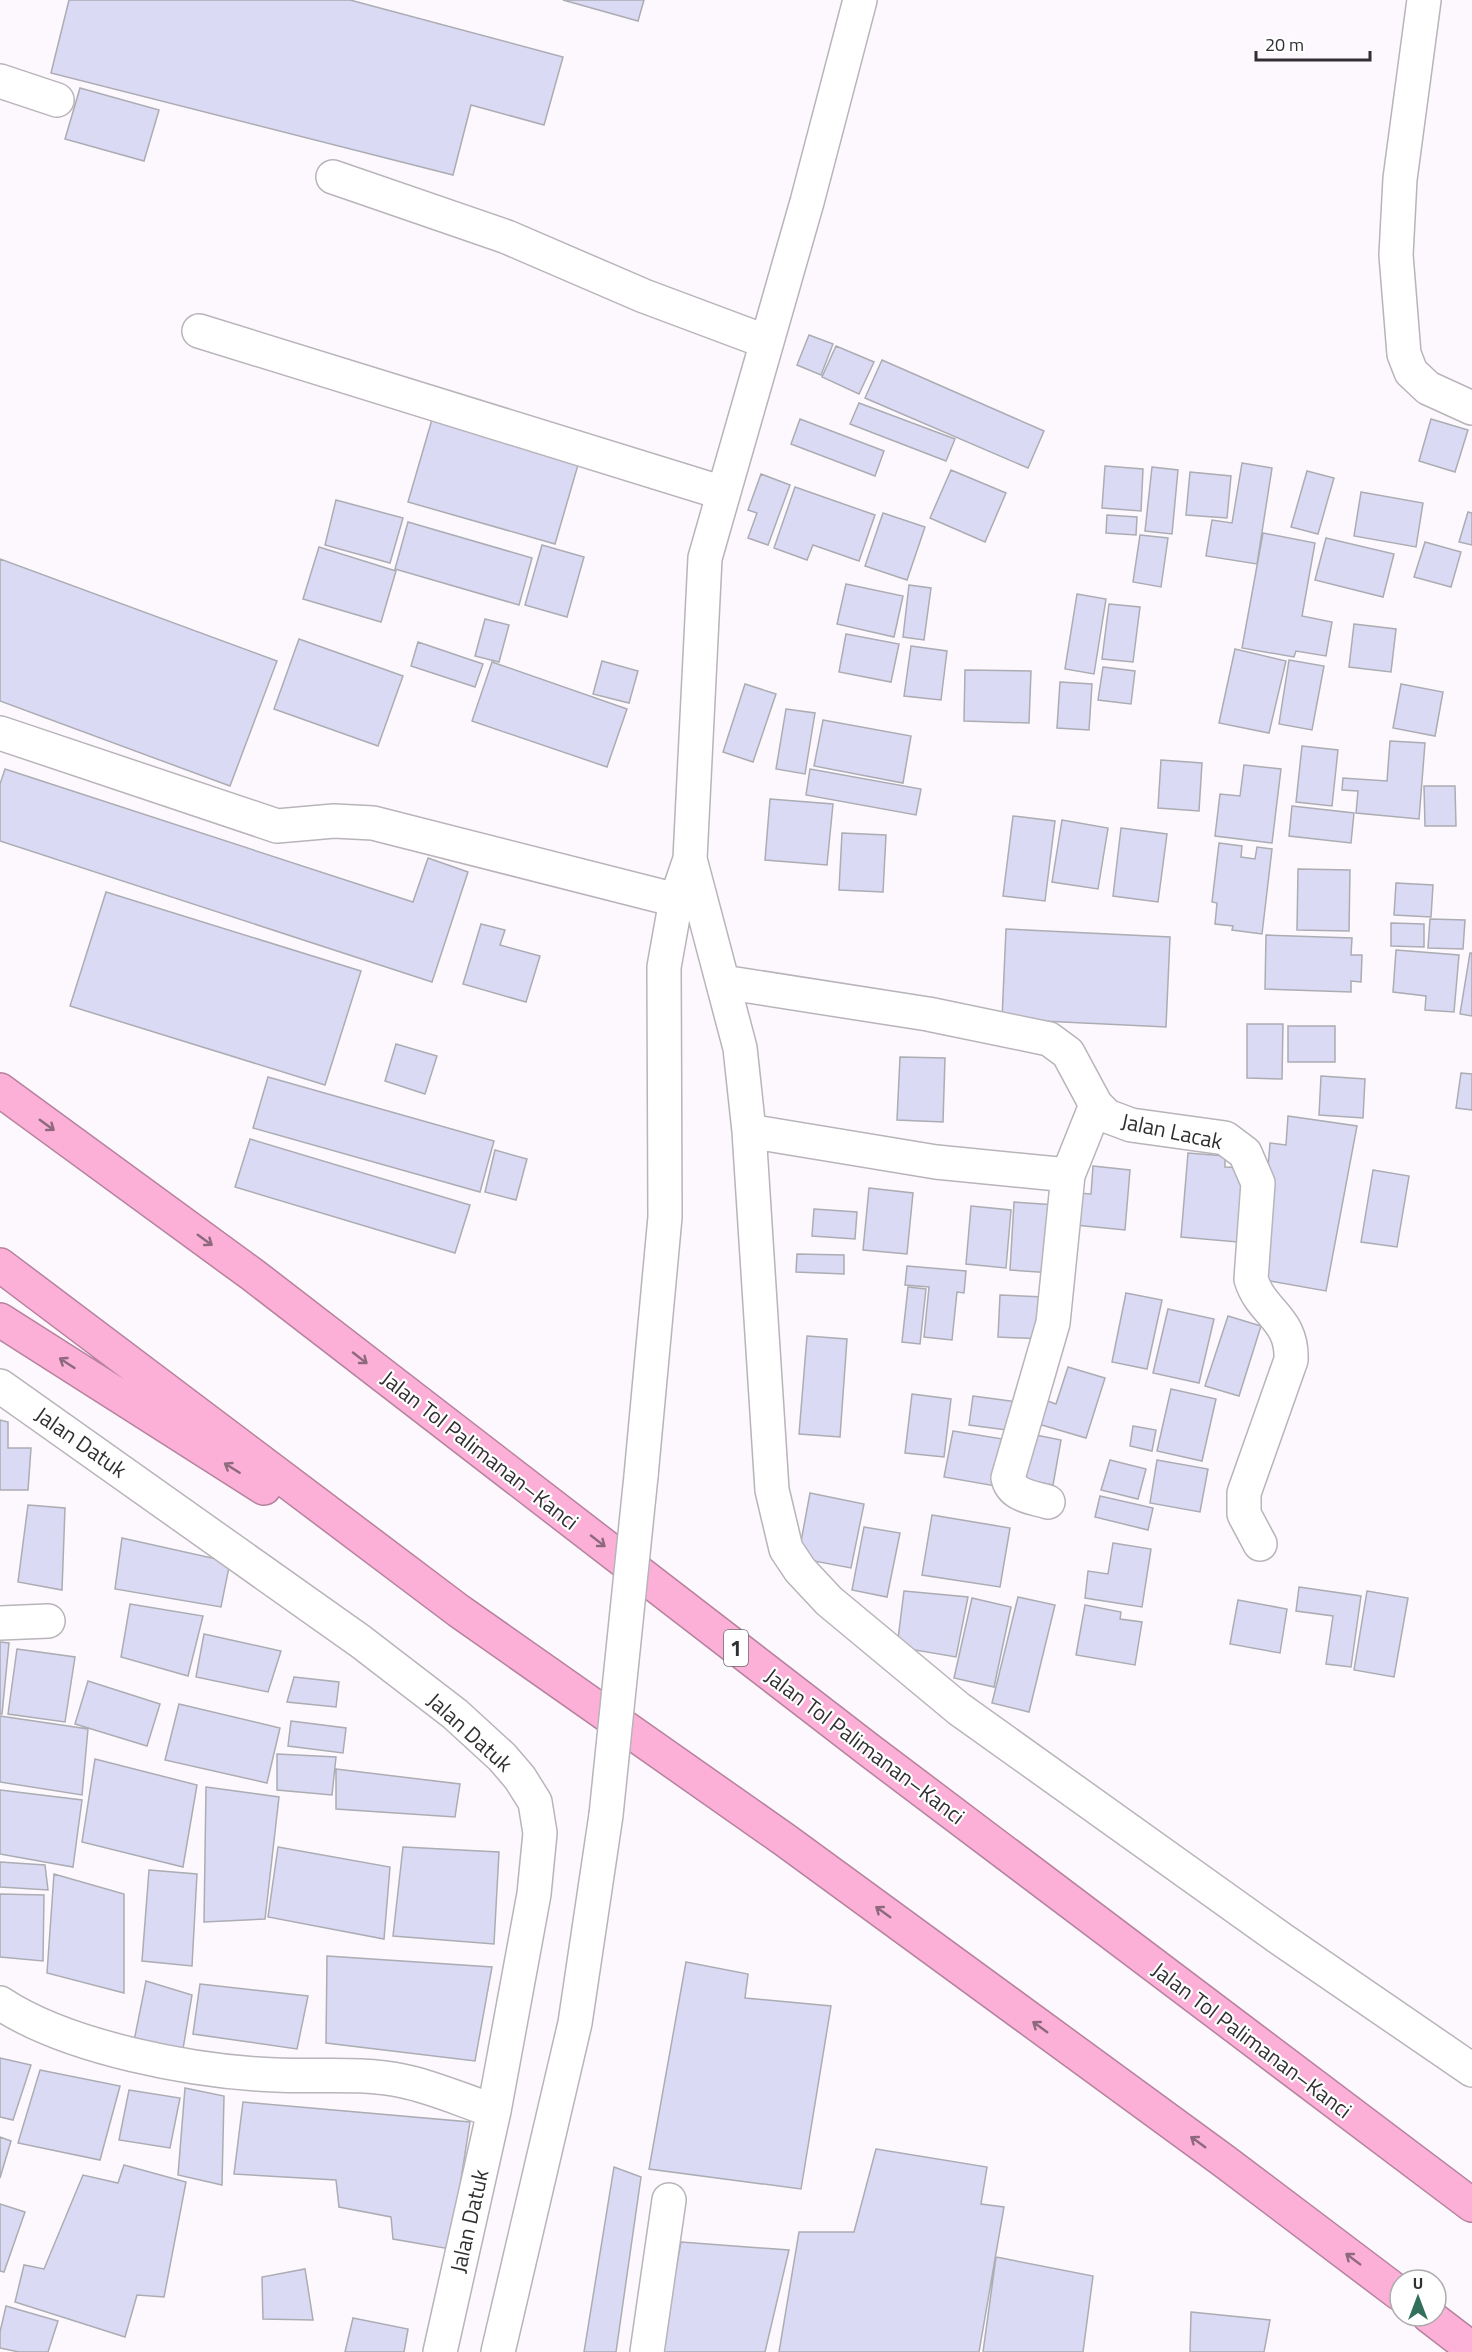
<svg xmlns="http://www.w3.org/2000/svg" width="1472" height="2352" viewBox="0 0 1472 2352" font-family="'Titillium Web',sans-serif">
<rect width="100%" height="100%" fill="#fdf8fe"/>
<!-- building -->
<path fill="#dbdaf5" stroke="#acacb3" stroke-width="1.5" d="M 69,0 L 350,0 L 563,57 L 544,125 L 471,105 L 453,175 L 51,73 Z
M 563,0 L 644,0 L 638,21 Z
M 80,88 L 159,110 L 144,161 L 65,139 Z
M 809,335 L 833,344 L 821,375 L 797,365 Z
M 836,346 L 874,362 L 859,394 L 822,377 Z
M 882,360 L 1044,431 L 1028,468 L 865,398 Z
M 859,403 L 955,439 L 946,461 L 850,424 Z
M 433,416 L 580,458 L 555,544 L 408,502 Z
M 800,419 L 884,451 L 875,476 L 791,444 Z
M 1431,419 L 1468,430 L 1455,472 L 1419,461 Z
M 1242,463 L 1272,468 L 1257,564 L 1206,556 L 1212,520 L 1232,523 Z
M 1105,466 L 1143,469 L 1141,511 L 1102,508 Z
M 1152,467 L 1178,470 L 1172,534 L 1145,531 Z
M 951,470 L 1006,493 L 985,542 L 930,518 Z
M 1307,471 L 1334,478 L 1318,534 L 1291,527 Z
M 1190,472 L 1231,476 L 1227,518 L 1186,515 Z
M 761,474 L 790,485 L 768,545 L 748,538 L 757,513 L 748,510 Z
M 795,487 L 875,515 L 859,561 L 813,545 L 807,560 L 774,548 Z
M 1361,492 L 1423,503 L 1416,547 L 1354,536 Z
M 336,500 L 403,518 L 390,563 L 325,545 Z
M 1468,512 L 1472,513 L 1472,545 L 1459,542 Z
M 883,513 L 925,527 L 907,580 L 865,566 Z
M 1107,515 L 1137,517 L 1136,535 L 1106,533 Z
M 408,522 L 532,558 L 519,605 L 395,569 Z
M 1263,533 L 1315,543 L 1302,616 L 1332,622 L 1326,656 L 1296,651 L 1294,657 L 1242,648 Z
M 1140,535 L 1168,538 L 1161,587 L 1133,582 Z
M 1326,538 L 1394,554 L 1383,597 L 1315,580 Z
M 1425,542 L 1461,552 L 1451,587 L 1414,577 Z
M 542,545 L 584,557 L 567,617 L 525,605 Z
M 319,547 L 396,571 L 381,622 L 303,599 Z
M 0,559 L 277,661 L 230,786 L 0,701 Z
M 846,584 L 903,596 L 894,637 L 837,624 Z
M 909,585 L 931,588 L 924,640 L 903,637 Z
M 1077,594 L 1106,599 L 1094,674 L 1065,669 Z
M 1109,604 L 1140,607 L 1133,662 L 1102,659 Z
M 485,619 L 509,625 L 499,662 L 475,656 Z
M 1354,624 L 1396,629 L 1391,672 L 1349,667 Z
M 846,634 L 899,644 L 891,682 L 839,672 Z
M 299,639 L 403,676 L 378,746 L 274,709 Z
M 418,642 L 483,664 L 475,687 L 411,666 Z
M 911,646 L 947,651 L 941,700 L 904,696 Z
M 1235,649 L 1286,661 L 1269,733 L 1219,723 Z
M 1289,660 L 1324,666 L 1312,730 L 1279,724 Z
M 602,661 L 638,671 L 629,703 L 593,694 Z
M 492,662 L 627,709 L 607,767 L 472,721 Z
M 1103,667 L 1135,671 L 1131,704 L 1098,700 Z
M 965,670 L 1031,671 L 1029,723 L 964,721 Z
M 1060,682 L 1092,684 L 1089,730 L 1057,728 Z
M 745,684 L 776,694 L 753,762 L 723,752 Z
M 1401,684 L 1443,692 L 1435,736 L 1393,728 Z
M 786,709 L 815,713 L 805,774 L 776,769 Z
M 823,720 L 911,736 L 903,783 L 814,766 Z
M 1390,741 L 1425,743 L 1419,819 L 1356,813 L 1358,791 L 1342,790 L 1343,778 L 1387,781 Z
M 1302,746 L 1338,750 L 1332,806 L 1296,802 Z
M 1161,760 L 1202,763 L 1199,811 L 1158,808 Z
M 1244,765 L 1281,769 L 1272,843 L 1215,836 L 1220,794 L 1240,796 Z
M 5,769 L 413,902 L 428,858 L 468,872 L 432,982 L 0,841 L 0,784 Z
M 810,769 L 921,789 L 916,815 L 806,795 Z
M 1424,786 L 1455,786 L 1456,826 L 1425,826 Z
M 770,799 L 833,804 L 827,865 L 765,860 Z
M 1292,806 L 1354,813 L 1351,843 L 1289,836 Z
M 1013,816 L 1055,821 L 1045,901 L 1003,896 Z
M 1062,820 L 1108,828 L 1098,889 L 1052,882 Z
M 1121,828 L 1167,834 L 1158,902 L 1113,896 Z
M 842,833 L 886,835 L 883,892 L 839,890 Z
M 1219,843 L 1242,846 L 1241,857 L 1255,859 L 1257,847 L 1272,849 L 1262,934 L 1232,930 L 1233,926 L 1215,924 L 1217,903 L 1212,902 Z
M 1298,869 L 1350,870 L 1349,931 L 1297,930 Z
M 1396,883 L 1433,885 L 1431,917 L 1394,915 Z
M 106,892 L 361,971 L 325,1085 L 70,1006 Z
M 1430,919 L 1465,920 L 1463,949 L 1428,948 Z
M 1391,923 L 1424,924 L 1424,947 L 1391,946 Z
M 481,924 L 505,930 L 500,945 L 540,956 L 526,1002 L 463,984 Z
M 1006,929 L 1170,937 L 1166,1027 L 1002,1019 Z
M 1266,935 L 1352,938 L 1351,955 L 1362,955 L 1361,982 L 1351,981 L 1351,992 L 1265,989 Z
M 1396,950 L 1459,955 L 1454,1012 L 1425,1010 L 1426,996 L 1393,992 Z
M 1470,953 L 1472,953 L 1472,1016 L 1460,1014 Z
M 1247,1024 L 1283,1024 L 1282,1079 L 1247,1078 Z
M 1288,1026 L 1335,1026 L 1335,1062 L 1288,1062 Z
M 396,1044 L 437,1056 L 425,1094 L 385,1081 Z
M 900,1057 L 945,1058 L 943,1122 L 897,1120 Z
M 1461,1073 L 1472,1074 L 1472,1110 L 1456,1108 Z
M 1321,1076 L 1365,1079 L 1363,1118 L 1319,1115 Z
M 268,1077 L 494,1141 L 480,1192 L 253,1128 Z
M 1288,1116 L 1357,1126 L 1326,1291 L 1259,1279 L 1270,1143 L 1286,1145 Z
M 250,1139 L 470,1205 L 455,1253 L 235,1187 Z
M 495,1150 L 527,1159 L 516,1200 L 485,1192 Z
M 1188,1153 L 1225,1156 L 1225,1167 L 1244,1168 L 1249,1243 L 1181,1237 Z
M 1093,1166 L 1130,1170 L 1125,1230 L 1075,1225 L 1078,1193 L 1091,1194 Z
M 1373,1170 L 1409,1176 L 1397,1247 L 1361,1242 Z
M 869,1188 L 913,1193 L 907,1254 L 863,1250 Z
M 1014,1202 L 1057,1205 L 1052,1273 L 1010,1270 Z
M 971,1206 L 1011,1210 L 1006,1268 L 966,1264 Z
M 814,1209 L 857,1212 L 855,1239 L 812,1236 Z
M 797,1254 L 844,1255 L 844,1274 L 796,1272 Z
M 907,1266 L 966,1271 L 964,1293 L 957,1292 L 952,1340 L 924,1337 L 929,1287 L 905,1285 Z
M 908,1287 L 926,1289 L 920,1344 L 902,1342 Z
M 1126,1293 L 1162,1300 L 1147,1369 L 1112,1362 Z
M 1000,1295 L 1044,1297 L 1043,1339 L 998,1337 Z
M 1168,1309 L 1214,1319 L 1199,1383 L 1153,1373 Z
M 1228,1316 L 1261,1326 L 1239,1396 L 1205,1386 Z
M 807,1336 L 847,1339 L 840,1437 L 799,1434 Z
M 1068,1367 L 1105,1378 L 1086,1438 L 1028,1421 L 1036,1397 L 1056,1404 Z
M 1171,1389 L 1216,1399 L 1202,1461 L 1157,1451 Z
M 912,1394 L 951,1399 L 944,1457 L 905,1453 Z
M 973,1396 L 1018,1402 L 1014,1431 L 969,1425 Z
M 0,1420 L 8,1422 L 8,1448 L 31,1448 L 28,1490 L 0,1490 Z
M 1133,1426 L 1156,1430 L 1152,1451 L 1130,1446 Z
M 953,1431 L 1009,1440 L 1001,1487 L 944,1477 Z
M 1026,1433 L 1061,1440 L 1053,1485 L 1018,1478 Z
M 1110,1460 L 1146,1469 L 1138,1499 L 1101,1490 Z
M 1157,1460 L 1208,1469 L 1200,1512 L 1150,1503 Z
M 810,1493 L 864,1504 L 851,1568 L 798,1558 Z
M 1100,1496 L 1153,1508 L 1148,1530 L 1095,1517 Z
M 28,1505 L 65,1508 L 62,1590 L 18,1582 Z
M 932,1515 L 1010,1528 L 1000,1587 L 922,1575 Z
M 864,1527 L 900,1533 L 887,1597 L 852,1590 Z
M 122,1538 L 230,1562 L 221,1607 L 115,1589 Z
M 1113,1543 L 1151,1549 L 1142,1607 L 1085,1598 L 1088,1571 L 1108,1574 Z
M 1299,1587 L 1361,1596 L 1351,1667 L 1326,1664 L 1333,1616 L 1296,1611 Z
M 904,1591 L 968,1597 L 956,1657 L 897,1647 Z
M 1367,1591 L 1408,1598 L 1394,1677 L 1354,1670 Z
M 1018,1597 L 1055,1605 L 1029,1712 L 992,1703 Z
M 972,1598 L 1011,1607 L 994,1687 L 954,1678 Z
M 1238,1600 L 1287,1609 L 1280,1653 L 1230,1644 Z
M 130,1604 L 203,1616 L 188,1676 L 121,1657 Z
M 1085,1605 L 1121,1612 L 1120,1619 L 1142,1622 L 1135,1665 L 1076,1655 Z
M 204,1634 L 281,1651 L 268,1692 L 196,1677 Z
M 0,1642 L 9,1643 L 2,1714 L 0,1714 Z
M 17,1649 L 75,1657 L 65,1722 L 8,1714 Z
M 294,1677 L 339,1682 L 336,1707 L 287,1702 Z
M 88,1681 L 160,1704 L 147,1746 L 75,1724 Z
M 179,1704 L 280,1728 L 267,1783 L 165,1760 Z
M 0,1716 L 88,1729 L 82,1795 L 0,1782 Z
M 291,1721 L 346,1728 L 343,1753 L 288,1746 Z
M 277,1754 L 336,1757 L 332,1795 L 277,1790 Z
M 95,1759 L 197,1785 L 183,1867 L 82,1842 Z
M 336,1769 L 460,1784 L 455,1817 L 336,1809 Z
M 206,1787 L 279,1797 L 265,1919 L 204,1922 Z
M 0,1790 L 82,1800 L 73,1867 L 0,1854 Z
M 278,1847 L 390,1867 L 384,1939 L 268,1917 Z
M 403,1847 L 499,1852 L 494,1944 L 393,1936 Z
M 0,1862 L 45,1865 L 48,1890 L 0,1887 Z
M 149,1870 L 197,1874 L 192,1966 L 142,1961 Z
M 54,1874 L 124,1894 L 124,1993 L 47,1973 Z
M 0,1894 L 44,1895 L 43,1961 L 0,1957 Z
M 327,1956 L 492,1967 L 475,2061 L 326,2043 Z
M 686,1962 L 748,1974 L 745,1998 L 831,2006 L 801,2189 L 649,2169 Z
M 146,1981 L 192,1995 L 183,2049 L 134,2041 Z
M 200,1984 L 308,1996 L 297,2049 L 193,2034 Z
M 0,2058 L 31,2065 L 13,2120 L 0,2117 Z
M 40,2070 L 120,2086 L 100,2160 L 18,2143 Z
M 185,2088 L 224,2096 L 222,2185 L 178,2175 Z
M 129,2090 L 180,2098 L 170,2148 L 119,2140 Z
M 243,2102 L 470,2122 L 450,2249 L 393,2239 L 391,2217 L 339,2207 L 336,2180 L 234,2174 Z
M 0,2137 L 11,2141 L 0,2178 Z
M 876,2149 L 987,2167 L 981,2204 L 1004,2207 L 979,2352 L 779,2352 L 799,2232 L 854,2232 Z
M 124,2165 L 186,2182 L 164,2297 L 137,2295 L 125,2337 L 15,2302 L 24,2265 L 44,2269 L 83,2175 L 118,2183 Z
M 614,2167 L 641,2177 L 616,2352 L 584,2352 Z
M 0,2204 L 25,2212 L 4,2272 L 0,2271 Z
M 681,2242 L 789,2250 L 765,2352 L 660,2352 Z
M 996,2257 L 1093,2276 L 1083,2352 L 983,2352 Z
M 305,2269 L 313,2320 L 263,2319 L 262,2277 Z
M 6,2306 L 58,2321 L 48,2352 L 19,2352 L 0,2348 L 0,2332 Z
M 1191,2312 L 1270,2320 L 1264,2352 L 1190,2352 Z
M 353,2318 L 408,2329 L 404,2352 L 345,2352 Z"/>
<g fill="none" stroke-linecap="round" stroke-linejoin="round">
<!-- minor casing -->
<g stroke="#b8b4ba" stroke-width="36">
<path id="minor" d="M 1424,0 L 1400,179 L 1396,255 L 1404,354 L 1411,372 L 1428,388 L 1472,408
M 0,81 L 57,100
M 333,177 L 507,237 L 644,296 L 767,342
M 199,331 L 723,493
M 0,733 L 277,826 L 334,821 L 373,823 L 676,900
M 690,859 L 740,1048 L 749,1131 L 772,1490 L 786,1549 L 800,1570 L 829,1601 L 959,1709 L 1281,1939 L 1472,2070
M 723,982 L 928,1014 L 1049,1039 L 1068,1053 L 1096,1105 L 1107,1116 L 1131,1125 L 1225,1138 L 1245,1153 L 1258,1183 L 1251,1279 C 1261,1313 1293,1318 1291,1360 L 1244,1493 L 1244,1514 L 1260,1544
M 749,1131 L 936,1162 L 1068,1175 L 1096,1105
M 0,1386 L 360,1641 L 455,1714 L 502,1757 L 520,1778 L 535,1802 L 540,1833 L 534,1894 L 494,2111 L 440,2352
M 641,1476 L 665,1217 L 664,967 L 676,900 L 690,859 L 705,558 L 807,202 L 860,0
M 1048,1502 C 1032,1497 1012,1496 1008,1478 L 1053,1323 L 1068,1175
M 0,1623 L 48,1621
M 0,2003 C 68,2048 194,2072 276,2075 C 317,2077 362,2072 403,2081 C 433,2087 464,2101 494,2111
M 498,2352 L 575,2023 L 606,1815
M 647,2352 L 669,2200"/>
</g>
<!-- highway casing -->
<g stroke="#b5829d" stroke-width="36">
<path id="highway" d="M 0,1090 L 253,1275 L 869,1750 L 1472,2205
M 0,1265 L 459,1611 L 785,1840 L 1224,2161 L 1400,2294
M 0,1320 L 264,1488
M 1429,2316 L 1472,2349"/>
</g>
<!-- minor -->
<use href="#minor" stroke="#fff" stroke-width="33"/>
<!-- highway -->
<use href="#highway" stroke="#fcafd7" stroke-width="33"/>
<!-- minor-bridge casing -->
<g stroke="#b8b4ba" stroke-width="36" stroke-linecap="butt">
<path id="minor-bridge" d="M 606,1815 L 641,1476"/>
</g>
<!-- minor-bridge -->
<use href="#minor-bridge" stroke="#fff" stroke-width="33"/>
</g>
<!-- one-way arrows -->
<defs><path id="oneway-shaft" d="M-6 0H5M1.5-3L5.5 0L1.5 3" fill="none" stroke-width="1.6" stroke-linecap="round" stroke-linejoin="round" transform="scale(1.5)"/></defs>
<g stroke="#8c697c">
<use href="#oneway-shaft" transform="translate(47 1125) rotate(36)"/>
<use href="#oneway-shaft" transform="translate(205 1240) rotate(36)"/>
<use href="#oneway-shaft" transform="translate(360 1358) rotate(38)"/>
<use href="#oneway-shaft" transform="translate(67 1363) rotate(-147)"/>
<use href="#oneway-shaft" transform="translate(232 1468) rotate(-148)"/>
<use href="#oneway-shaft" transform="translate(598 1541) rotate(38)"/>
<use href="#oneway-shaft" transform="translate(883 1912) rotate(-144)"/>
<use href="#oneway-shaft" transform="translate(1040 2027) rotate(-144)"/>
<use href="#oneway-shaft" transform="translate(1198 2142) rotate(-144)"/>
<use href="#oneway-shaft" transform="translate(1353 2259) rotate(-143)"/>
</g>
<g text-anchor="middle" dominant-baseline="central" stroke-width="4.5" stroke-linejoin="round" paint-order="stroke">
<!-- shield labels -->
<rect fill="#fff" stroke="#6f6d70" stroke-width="1.5" x="724" y="1630" width="24" height="36" rx="4.5"/>
<g font-size="21" font-weight="bold" fill="#312f32">
<text x="736" y="1648">1</text>
</g>
<!-- street labels -->
<g font-size="22" fill="#312f32" stroke="#fff">
<text transform="translate(1172 1131) rotate(12)">Jalan Lacak</text>
<text transform="translate(81 1442) rotate(35)">Jalan Datuk</text>
<text transform="translate(480 1450) rotate(38)">Jalan Tol Palimanan–Kanci</text>
<text transform="translate(470 1732) rotate(42)">Jalan Datuk</text>
<text transform="translate(865 1746) rotate(37)">Jalan Tol Palimanan–Kanci</text>
<text transform="translate(1252 2040) rotate(37)">Jalan Tol Palimanan–Kanci</text>
<text transform="translate(469 2221) rotate(-77)">Jalan Datuk</text>
</g>
</g>
<!-- north arrow -->
<g transform="translate(1418 2298)"><circle r="28" fill="#ffffff" stroke="#adacad" stroke-width="1.5"/>
<path d="M0-4.5L10 22L0 15L-10 22Z" fill="#33705c"/>
<text y="-9" font-size="16" font-weight="bold" text-anchor="middle" fill="#312f32">U</text>
</g>
<!-- scale -->
<path d="M1256 51v9h114v-9" fill="none" stroke="#312f32" stroke-width="3"/>
<text x="1265" y="51" font-size="18" fill="#312f32" stroke="#ffffff" stroke-width="4.5" paint-order="stroke">20 m</text>
</svg>
